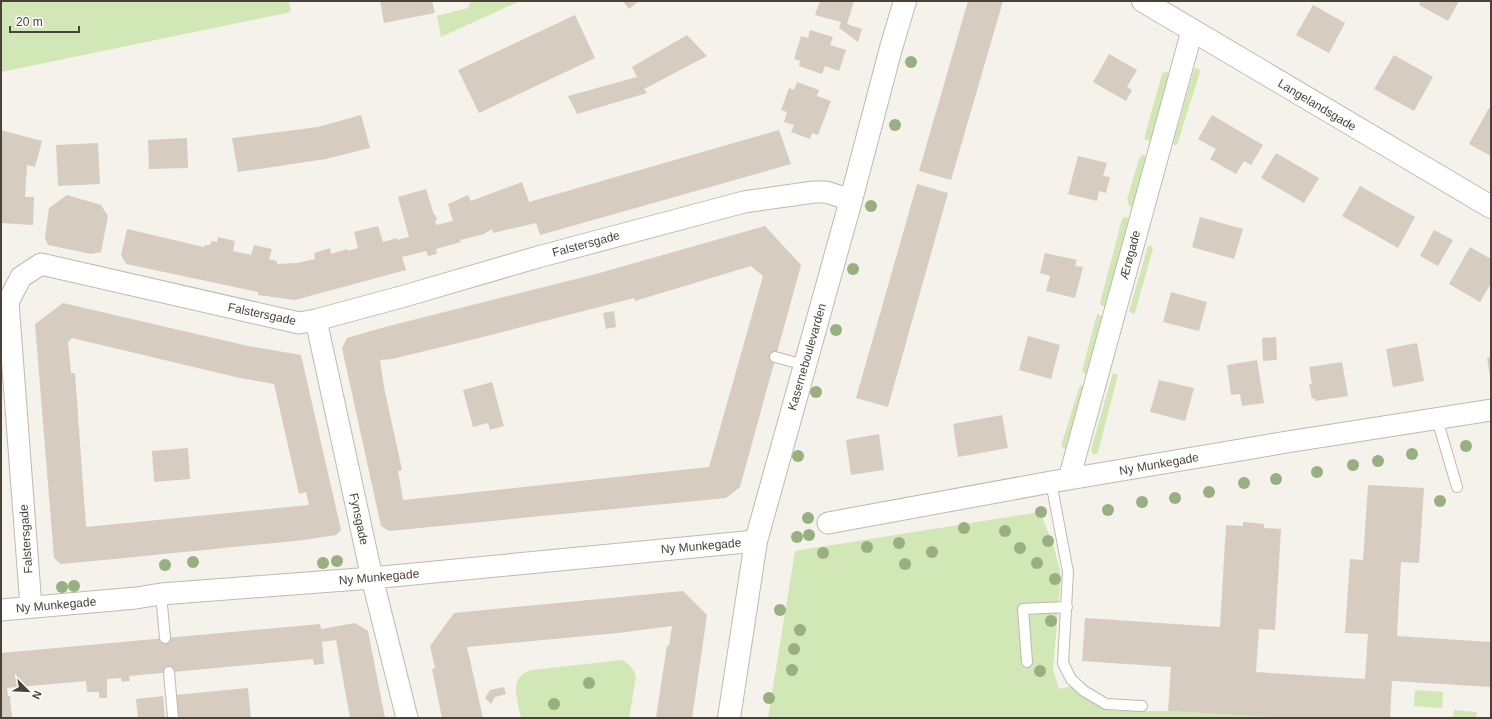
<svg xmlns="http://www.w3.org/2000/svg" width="1492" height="719" viewBox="0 0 1492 719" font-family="Helvetica,sans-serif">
<rect width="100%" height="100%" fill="#f5f1eb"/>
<!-- green -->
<path fill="#d1e7b5" d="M 1,1 L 289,1 L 291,12 L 1,72 Z
M 471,1 L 520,1 L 441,37 L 437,16 L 468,8 Z
M 1196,68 L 1199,69 L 1200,72 L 1177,145 L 1174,145 L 1173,144 L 1194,69 Z
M 1165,72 L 1168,72 L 1169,77 L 1152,140 L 1151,141 L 1146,140 L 1144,139 L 1162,74 Z
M 1142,155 L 1146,156 L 1146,158 L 1132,207 L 1130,207 L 1127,200 L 1139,159 Z
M 1124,217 L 1128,218 L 1129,220 L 1107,304 L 1105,307 L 1102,306 L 1100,303 L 1122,219 Z
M 1148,246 L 1152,246 L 1153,248 L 1135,313 L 1133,314 L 1129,311 Z
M 1097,314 L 1103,316 L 1088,374 L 1086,375 L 1082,371 Z
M 1113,373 L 1118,375 L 1098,452 L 1097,454 L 1093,454 L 1091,450 L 1093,442 Z
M 1081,385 L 1084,386 L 1066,449 L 1063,448 L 1061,446 L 1079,388 Z
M 1040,512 L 1054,547 L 1061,576 L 1053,669 L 1059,689 L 1072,686 L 1092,702 L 1114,711 L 1168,711 L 1284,718 L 768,718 L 795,551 Z
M 622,660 C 629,664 634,669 636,677 L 629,718 L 521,718 C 518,700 507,676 532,670 Z
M 1415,690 L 1443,692 L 1442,708 L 1414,706 Z
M 1454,710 L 1477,712 L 1476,718 L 1453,718 Z"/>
<!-- building -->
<path fill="#d6cdc0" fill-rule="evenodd" d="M 380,1 L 432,1 L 435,13 L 384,23 Z
M 623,1 L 639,1 L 629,9 Z
M 820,1 L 854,1 L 847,24 L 862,29 L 858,42 L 839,28 L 841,22 L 815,15 Z
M 968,1 L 1003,1 L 951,180 L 919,171 Z
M 1421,1 L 1459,1 L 1448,21 L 1419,5 Z
M 1313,5 L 1345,23 L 1329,53 L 1296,35 Z
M 575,15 L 595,58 L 479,113 L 458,70 Z
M 810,30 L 833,37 L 830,45 L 846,50 L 839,71 L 825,66 L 822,74 L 799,66 L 800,61 L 794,59 L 801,36 L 808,38 Z
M 687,35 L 707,56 L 644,89 L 647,93 L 577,114 L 568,96 L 637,77 L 632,67 Z
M 1109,54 L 1137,70 L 1127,87 L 1132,90 L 1126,101 L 1093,82 Z
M 1394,55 L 1433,77 L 1414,111 L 1374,89 Z
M 797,82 L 819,90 L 817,96 L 831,101 L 818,135 L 812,133 L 810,139 L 791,132 L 794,125 L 784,122 L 787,112 L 781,110 L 789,88 L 794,90 Z
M 1489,108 L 1491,110 L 1491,156 L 1469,144 Z
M 361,115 L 370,148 L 326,159 L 238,172 L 232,138 L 318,127 Z
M 1212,115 L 1263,145 L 1251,165 L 1244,161 L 1236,174 L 1210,159 L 1216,149 L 1198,139 Z
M 1,130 L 42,141 L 35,167 L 27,165 L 25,197 L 34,197 L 33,225 L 1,223 Z
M 779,130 L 791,164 L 540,235 L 536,223 L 493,233 L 492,229 L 484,234 L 460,240 L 461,242 L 436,249 L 437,254 L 428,256 L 426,251 L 402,257 L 406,270 L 295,300 L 258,295 L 258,292 L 126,264 L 121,255 L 127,229 L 204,247 L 205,245 L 210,245 L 212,241 L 217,242 L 218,237 L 235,241 L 233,251 L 251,255 L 254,245 L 272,249 L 269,259 L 277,261 L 277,264 L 297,263 L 315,259 L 314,253 L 330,248 L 331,254 L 347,249 L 348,251 L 358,248 L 354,232 L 378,226 L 383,242 L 397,238 L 397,240 L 409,237 L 398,197 L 426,189 L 434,215 L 435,214 L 437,220 L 435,221 L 436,225 L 453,221 L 448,204 L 468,195 L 471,201 L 522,182 L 529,202 Z
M 187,138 L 188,168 L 149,169 L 148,140 Z
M 98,143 L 100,184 L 58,186 L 56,145 Z
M 1276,153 L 1319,178 L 1304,203 L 1261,178 Z
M 1078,156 L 1107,163 L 1103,176 L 1110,177 L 1106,193 L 1099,191 L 1097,201 L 1068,194 Z
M 917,184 L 948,193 L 888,407 L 856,398 Z
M 1360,186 L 1415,217 L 1398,248 L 1342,216 Z
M 67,195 L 101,205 L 108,216 L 101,252 L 91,254 L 48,245 L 45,238 L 49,208 Z
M 1200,217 L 1243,229 L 1234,259 L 1192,247 Z
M 765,226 L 801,265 L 740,487 L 726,498 L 389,531 L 381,526 L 342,348 L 347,338 L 385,327 L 596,274 ZM 751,266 L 763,276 L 709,467 L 403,500 L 398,471 L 402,470 L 384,387 L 380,360 L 392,359 L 483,337 L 634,298 L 635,301 Z
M 1434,230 L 1453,240 L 1438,266 L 1420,256 Z
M 1470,247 L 1491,259 L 1491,283 L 1480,302 L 1449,284 Z
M 1045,253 L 1077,260 L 1075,266 L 1083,267 L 1075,298 L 1046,291 L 1050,276 L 1040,273 Z
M 1171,292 L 1207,302 L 1199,331 L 1163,322 Z
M 63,303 L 248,346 L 301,355 L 341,530 L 336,535 L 304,540 L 114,559 L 61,564 L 54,558 L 35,324 ZM 72,338 L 240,378 L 274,384 L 299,494 L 306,492 L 309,505 L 86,527 L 75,373 L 71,373 L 68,342 Z
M 614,311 L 616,327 L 606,329 L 603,313 Z
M 1028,336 L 1060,345 L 1051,379 L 1019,370 Z
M 1276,337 L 1277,360 L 1263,361 L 1262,338 Z
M 1417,343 L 1424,381 L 1393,387 L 1386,349 Z
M 1491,357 L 1491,377 L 1490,377 L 1487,358 Z
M 1257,360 L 1264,403 L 1242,406 L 1240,394 L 1231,395 L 1227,365 Z
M 1342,362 L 1348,396 L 1315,401 L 1315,398 L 1312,399 L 1309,384 L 1312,384 L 1309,367 Z
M 1159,380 L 1194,388 L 1185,421 L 1150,412 Z
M 492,382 L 504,426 L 490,430 L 488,423 L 473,427 L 463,390 Z
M 1002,415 L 1008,448 L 958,457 L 953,424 Z
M 879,434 L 884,470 L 851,475 L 846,440 Z
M 188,448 L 190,479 L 154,482 L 152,451 Z
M 1368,485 L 1424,488 L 1419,563 L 1401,562 L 1397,636 L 1491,642 L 1491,687 L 1392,681 L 1390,718 L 1283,718 L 1168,711 L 1171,667 L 1082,661 L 1085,618 L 1220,627 L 1226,525 L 1243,526 L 1243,522 L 1264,524 L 1264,528 L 1281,529 L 1275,630 L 1259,629 L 1256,672 L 1365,679 L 1368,634 L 1345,633 L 1350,559 L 1363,560 Z
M 683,591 L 707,615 L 692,718 L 656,718 L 667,645 L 669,646 L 672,626 L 618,633 L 467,647 L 483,718 L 442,718 L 432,669 L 435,668 L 430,646 L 454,613 Z
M 355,623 L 368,631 L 385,718 L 350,718 L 336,640 L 322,642 L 324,664 L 314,665 L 313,659 L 129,676 L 130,681 L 122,682 L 121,678 L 107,679 L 107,698 L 99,698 L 99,692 L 87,692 L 86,681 L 7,688 L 8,696 L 10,696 L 12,718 L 1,718 L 1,653 L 320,624 L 321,629 Z
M 504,687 L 506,694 L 495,697 L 491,704 L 485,698 L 490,690 Z
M 248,688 L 251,718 L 177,718 L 175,695 Z
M 163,696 L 165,718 L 138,718 L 136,699 Z"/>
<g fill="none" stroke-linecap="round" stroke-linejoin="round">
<!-- service casing -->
<g stroke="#c0b9ad" stroke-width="12">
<path id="service" d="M 775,357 L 805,365
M 1437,419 L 1457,487
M 1051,482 L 1068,572 L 1063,663 L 1071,679 L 1084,691 L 1106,704 L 1142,706
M 161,594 L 165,638
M 1027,662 L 1023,609 L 1067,607
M 169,672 L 173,718"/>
</g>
<!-- minor casing -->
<g stroke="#c0b9ad" stroke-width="23">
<path id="minor" d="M 316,320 L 372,578 L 407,718
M 1069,479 L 1192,31
M 828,523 L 1051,482 L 1287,442 L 1491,410
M 31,607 L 8,302 L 21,277 L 41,264 L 299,323 L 316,320 L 401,297 L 538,257 L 744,202 L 814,192 L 826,192 L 851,200
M 1,610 L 136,598 L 161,594 L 372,578 L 756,541"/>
</g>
<!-- tertiary casing -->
<g stroke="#c0b9ad" stroke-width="24">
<path id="tertiary" d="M 1143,1 L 1491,207
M 729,718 L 756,541 L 851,200 L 891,48 L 905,1"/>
</g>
<!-- service -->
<use href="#service" stroke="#fff" stroke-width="10"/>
<!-- minor -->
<use href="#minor" stroke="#fff" stroke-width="21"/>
<!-- tertiary -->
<use href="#tertiary" stroke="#fff" stroke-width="22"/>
</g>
<!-- trees -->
<g fill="#98af82">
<circle cx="911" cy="62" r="6"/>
<circle cx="895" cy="125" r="6"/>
<circle cx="871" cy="206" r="6"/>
<circle cx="853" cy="269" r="6"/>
<circle cx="836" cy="330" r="6"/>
<circle cx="816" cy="392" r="6"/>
<circle cx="1466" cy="446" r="6"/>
<circle cx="1412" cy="454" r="6"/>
<circle cx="798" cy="456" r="6"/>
<circle cx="1378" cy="461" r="6"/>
<circle cx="1353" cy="465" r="6"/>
<circle cx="1317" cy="472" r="6"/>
<circle cx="1276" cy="479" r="6"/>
<circle cx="1244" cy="483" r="6"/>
<circle cx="1209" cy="492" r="6"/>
<circle cx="1175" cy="498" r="6"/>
<circle cx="1440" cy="501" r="6"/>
<circle cx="1142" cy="502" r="6"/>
<circle cx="1108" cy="510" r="6"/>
<circle cx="1041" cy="512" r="6"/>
<circle cx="808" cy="518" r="6"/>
<circle cx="964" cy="528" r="6"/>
<circle cx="1005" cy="531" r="6"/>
<circle cx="809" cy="535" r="6"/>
<circle cx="797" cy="537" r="6"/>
<circle cx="1048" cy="541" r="6"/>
<circle cx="899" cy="543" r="6"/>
<circle cx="867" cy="547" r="6"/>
<circle cx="1020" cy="548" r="6"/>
<circle cx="932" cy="552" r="6"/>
<circle cx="823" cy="553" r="6"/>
<circle cx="337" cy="561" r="6"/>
<circle cx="193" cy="562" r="6"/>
<circle cx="323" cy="563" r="6"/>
<circle cx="1037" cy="563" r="6"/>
<circle cx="905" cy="564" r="6"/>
<circle cx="165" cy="565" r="6"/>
<circle cx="1055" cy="579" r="6"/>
<circle cx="74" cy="586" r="6"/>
<circle cx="62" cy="587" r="6"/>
<circle cx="780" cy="610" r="6"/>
<circle cx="1051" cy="621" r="6"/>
<circle cx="800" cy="630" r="6"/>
<circle cx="794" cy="649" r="6"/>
<circle cx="792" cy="670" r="6"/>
<circle cx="1040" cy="671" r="6"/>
<circle cx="589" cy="683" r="6"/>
<circle cx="769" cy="698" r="6"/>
<circle cx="554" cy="704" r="6"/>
</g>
<g text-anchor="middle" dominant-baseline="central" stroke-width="3.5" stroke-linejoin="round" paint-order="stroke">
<!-- street labels -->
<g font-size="12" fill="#494239" stroke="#fff">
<text transform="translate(1317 105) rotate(31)">Langelandsgade</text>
<text transform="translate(586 244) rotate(-15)">Falstersgade</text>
<text transform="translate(1130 255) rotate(-75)">Ærøgade</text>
<text transform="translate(262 314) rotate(12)">Falstersgade</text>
<text transform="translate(807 357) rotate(-74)">Kaserneboulevarden</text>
<text transform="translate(1159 464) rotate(-10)">Ny Munkegade</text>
<text transform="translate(359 519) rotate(78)">Fynsgade</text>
<text transform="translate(26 539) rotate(-94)">Falstersgade</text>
<text transform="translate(701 546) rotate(-5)">Ny Munkegade</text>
<text transform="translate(379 577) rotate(-5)">Ny Munkegade</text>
<text transform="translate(56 605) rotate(-5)">Ny Munkegade</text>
</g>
</g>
<!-- border -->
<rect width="1492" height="719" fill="none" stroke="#494239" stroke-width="4"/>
<!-- north arrow -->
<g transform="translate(28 691) rotate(114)" stroke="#ffffff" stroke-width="3" paint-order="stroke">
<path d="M0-3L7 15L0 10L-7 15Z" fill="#494239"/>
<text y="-6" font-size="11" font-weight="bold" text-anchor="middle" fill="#494239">N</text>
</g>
<!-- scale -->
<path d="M10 26v6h69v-6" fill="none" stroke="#494239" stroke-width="2"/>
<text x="16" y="26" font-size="12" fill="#494239" stroke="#ffffff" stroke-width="3" paint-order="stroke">20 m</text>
</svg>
